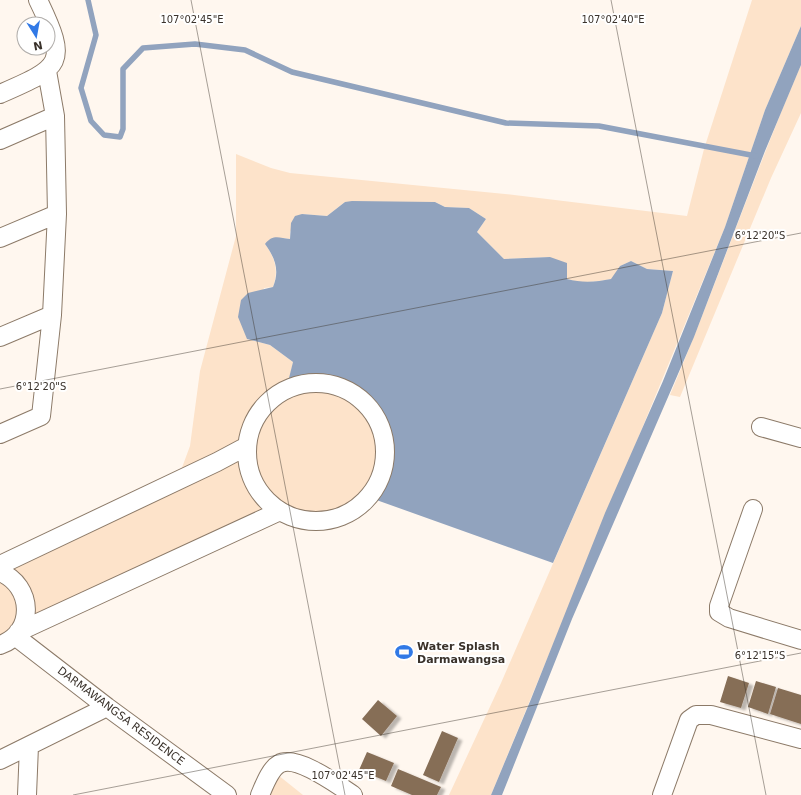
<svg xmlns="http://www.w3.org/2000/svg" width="801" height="795" viewBox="0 0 801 795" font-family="'DejaVu Sans',sans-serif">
<defs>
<filter id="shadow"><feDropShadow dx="4.5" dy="2.5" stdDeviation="1" flood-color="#0004"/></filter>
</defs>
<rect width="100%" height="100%" fill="#fff7ef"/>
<!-- green -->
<path fill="#fde3ca" d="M 752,0 L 801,0 L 801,26 L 765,110 L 725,227 L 491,795 L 449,795 L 501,683 L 662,313 L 673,271 L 647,269 L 631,261 L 620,266 L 612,279 C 599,281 580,285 568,279 C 561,276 554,263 550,257 L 504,259 L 477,232 L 486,219 L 469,208 L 445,207 L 435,202 L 345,202 L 327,216 L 302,214 L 290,232 L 290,239 L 284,238 L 265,244 C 275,258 279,270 273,287 L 264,288 L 247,339 L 270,345 L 293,362 L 287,390 C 309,382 333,381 354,395 C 424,443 366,551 280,511 L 0,645 L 0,565 L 177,481 L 190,446 L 200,371 L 236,236 L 236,154 L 271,168 L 290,173 L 505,194 L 687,216 L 704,149 Z
M 801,65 L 801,113 L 771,178 L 680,397 L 670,395 C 716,286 754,174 801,65 Z
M 273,771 L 303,795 L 262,795 Z"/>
<!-- water -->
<path fill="#91a3be" d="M 801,26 L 801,65 L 765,151 L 694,337 L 572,619 L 502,795 L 491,795 L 531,699 L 605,513 L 663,381 L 725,227 L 765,110 Z
M 352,201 L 435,202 L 445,207 L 469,208 L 486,219 L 477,232 L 504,259 L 550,257 L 567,263 L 567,279 C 582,283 596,282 611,279 L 620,266 L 631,261 L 647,269 L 673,271 L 662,313 L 553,563 L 368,497 C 412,435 358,365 286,390 L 293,362 L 270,345 L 247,339 L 238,317 L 241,300 L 248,293 L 273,287 C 280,270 275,258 265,244 C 273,234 279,238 290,239 L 291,223 L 295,216 L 302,214 L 327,216 L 345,202 Z"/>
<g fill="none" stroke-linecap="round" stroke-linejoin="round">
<!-- stream -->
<path stroke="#91a3be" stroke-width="5.5" d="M 88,0 L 96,35 L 81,88 L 91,121 L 104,135 L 120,137 L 123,129 L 123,69 L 143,48 L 195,44 L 245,50 L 292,72 L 506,123 L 599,126 L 756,156"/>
</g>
<!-- building -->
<path fill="#866e57" filter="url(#shadow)" d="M 728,676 L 749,683 L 741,708 L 720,702 Z
M 756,681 L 776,687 L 768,714 L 748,707 Z
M 778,688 L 801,695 L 801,724 L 770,714 Z
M 378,700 L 397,716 L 381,736 L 362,719 Z
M 442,731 L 458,738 L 439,782 L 423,775 Z
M 367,752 L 394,763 L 386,781 L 359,770 Z
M 398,769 L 441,787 L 437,795 L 412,795 L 391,786 Z"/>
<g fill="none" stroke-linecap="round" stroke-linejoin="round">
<!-- minor casing -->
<g stroke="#8c7a68" stroke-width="20">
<path id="minor" d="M 47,71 L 55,116
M 0,94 C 62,67 69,64 38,0
M 0,140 L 55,116 L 57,214 L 52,315 L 41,416 L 0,434
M 0,238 L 57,214
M 0,337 L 52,315
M247 452a69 69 0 1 1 138 0a69 69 0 1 1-138 0Z
M 761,427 L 801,438
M 753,509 L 719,606 L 719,612 L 729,618 L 801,640
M 0,565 L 217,462 L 247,446
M 0,572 C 33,585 36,633 0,645
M 18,632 L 280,511
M 15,636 L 107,707 L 227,795
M 0,760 L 107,707
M 27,795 L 29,746
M 260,795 C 264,786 270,769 279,764 C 296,754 338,785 353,795
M 662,795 L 689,720 L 696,715 L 711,715 L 801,739"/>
</g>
<!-- minor -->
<use href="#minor" stroke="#fff" stroke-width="18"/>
</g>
<!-- ticks -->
<path fill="none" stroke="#3a322b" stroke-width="1" stroke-opacity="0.45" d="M 191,0 L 345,795M 611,0 L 766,795M 0,389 L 801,233M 73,795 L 801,653"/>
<!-- icons -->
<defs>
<g id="stadium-bare" transform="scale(1.38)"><path d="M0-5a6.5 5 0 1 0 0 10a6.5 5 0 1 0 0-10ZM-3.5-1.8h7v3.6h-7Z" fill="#3179e6" stroke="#fff" stroke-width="2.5" paint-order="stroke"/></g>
</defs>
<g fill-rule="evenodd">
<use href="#stadium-bare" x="404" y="652"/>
</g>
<g text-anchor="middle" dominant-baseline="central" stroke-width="4" stroke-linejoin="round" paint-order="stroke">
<!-- poi labels -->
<g font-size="11" font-weight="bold" fill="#3a322b" stroke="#fff" text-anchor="start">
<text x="417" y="646">Water Splash<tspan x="417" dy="13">Darmawangsa</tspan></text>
</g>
<!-- street labels -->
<g font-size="11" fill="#3a322b" stroke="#fff">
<text transform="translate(121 716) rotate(37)">DARMAWANGSA RESIDENCE</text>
</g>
</g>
<g font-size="10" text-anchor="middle" fill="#3a322b" stroke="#fff" stroke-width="4" stroke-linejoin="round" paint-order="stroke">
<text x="192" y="23">107°02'45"E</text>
<text x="613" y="23">107°02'40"E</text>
<text x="760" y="239">6°12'20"S</text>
<text x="41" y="390">6°12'20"S</text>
<text x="760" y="659">6°12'15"S</text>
<text x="343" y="779">107°02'45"E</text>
</g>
<!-- north arrow -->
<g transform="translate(36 36) rotate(169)"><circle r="19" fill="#ffffff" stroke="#b0adaa"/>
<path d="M0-3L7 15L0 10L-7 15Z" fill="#3179e6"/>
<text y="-6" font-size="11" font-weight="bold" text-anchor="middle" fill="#3a322b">N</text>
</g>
</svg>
